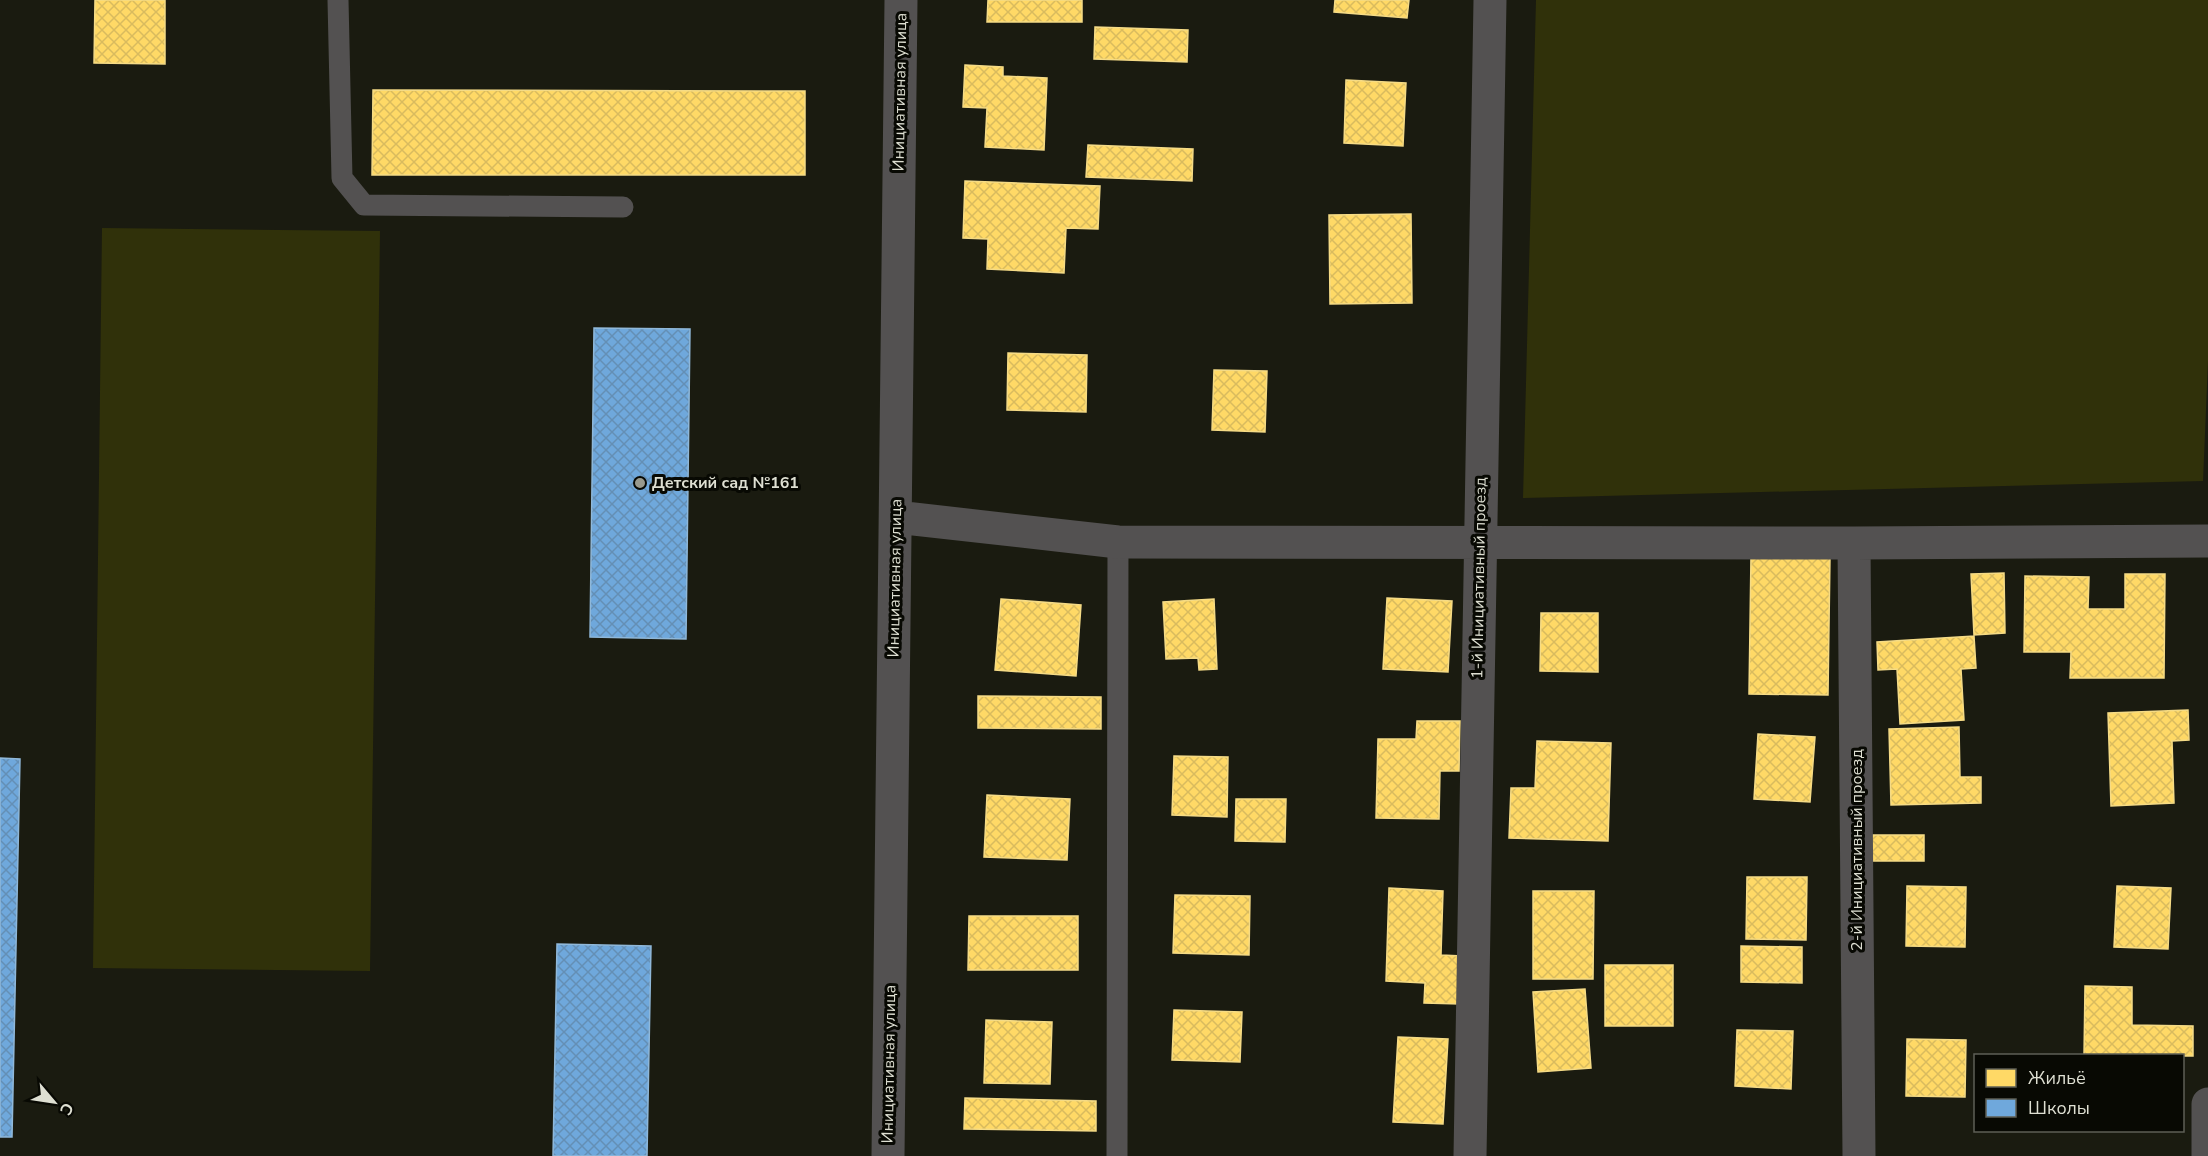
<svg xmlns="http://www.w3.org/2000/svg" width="2208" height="1156" viewBox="0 0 2208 1156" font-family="'Nunito Sans',sans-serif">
<defs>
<pattern id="homes-cross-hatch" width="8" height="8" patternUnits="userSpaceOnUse" patternTransform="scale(1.5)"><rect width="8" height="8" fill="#ffd966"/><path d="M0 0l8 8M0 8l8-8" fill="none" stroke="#d9bb5e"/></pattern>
<pattern id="schools-cross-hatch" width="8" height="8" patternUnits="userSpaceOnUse" patternTransform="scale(1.5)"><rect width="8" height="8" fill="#6fa8dc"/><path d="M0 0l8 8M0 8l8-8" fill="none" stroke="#648fb5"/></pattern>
</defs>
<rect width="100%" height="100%" fill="#1a1b10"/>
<!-- green -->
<path fill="#30310a" d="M 1536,0 L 2208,0 L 2208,361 L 2203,481 L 1523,498 Z
M 102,228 L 380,231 L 370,971 L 93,968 Z"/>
<!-- homes -->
<path fill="url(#homes-cross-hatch)" stroke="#f5db86" stroke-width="1.5" d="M 95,0 L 165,0 L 165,64 L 94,63 Z
M 988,0 L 1082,0 L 1082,22 L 987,22 Z
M 1335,0 L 1409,0 L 1407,18 L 1334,12 Z
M 1095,27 L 1188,30 L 1187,62 L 1094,59 Z
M 965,65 L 1003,67 L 1003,76 L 1047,78 L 1044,150 L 985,147 L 987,108 L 963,107 Z
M 1346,80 L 1406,83 L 1403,146 L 1344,143 Z
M 373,90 L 805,91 L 805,175 L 372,175 Z
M 1088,145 L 1193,149 L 1192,181 L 1086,177 Z
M 965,181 L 1100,186 L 1098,229 L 1066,228 L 1064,273 L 987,269 L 988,239 L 963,238 Z
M 1411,214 L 1412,303 L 1330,304 L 1329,215 Z
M 1008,353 L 1087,355 L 1086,412 L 1007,410 Z
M 1214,370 L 1267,371 L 1265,432 L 1212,430 Z
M 1751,556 L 1830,557 L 1828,695 L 1749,694 Z
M 2004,573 L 2005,633 L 1974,635 L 1971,574 Z
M 2125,574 L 2165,574 L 2164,678 L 2070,678 L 2071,652 L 2024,652 L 2025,576 L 2089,577 L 2088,609 L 2125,609 Z
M 1387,598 L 1452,601 L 1448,672 L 1383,669 Z
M 1001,599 L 1081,605 L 1076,676 L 995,670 Z
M 1214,599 L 1217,669 L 1199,670 L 1198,658 L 1166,659 L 1163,602 Z
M 1541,613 L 1598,613 L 1598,672 L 1540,671 Z
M 1974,636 L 1976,668 L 1961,669 L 1964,720 L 1900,724 L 1897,669 L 1878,670 L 1877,642 Z
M 978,696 L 1101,697 L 1101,729 L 978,728 Z
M 2188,710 L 2189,740 L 2172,741 L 2174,803 L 2111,806 L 2108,713 Z
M 1417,721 L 1460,721 L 1459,771 L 1440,771 L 1439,819 L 1376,818 L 1378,739 L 1416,739 Z
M 1959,727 L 1960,777 L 1981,777 L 1981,803 L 1891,805 L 1889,729 Z
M 1758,734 L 1815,737 L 1810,802 L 1754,799 Z
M 1537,741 L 1611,743 L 1608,841 L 1509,838 L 1511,788 L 1535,788 Z
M 1174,756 L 1228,757 L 1227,817 L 1172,815 Z
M 987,795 L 1070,799 L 1067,860 L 984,857 Z
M 1236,799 L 1286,799 L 1285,842 L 1235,841 Z
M 1861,835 L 1924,835 L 1924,861 L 1860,861 Z
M 1747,877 L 1807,877 L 1806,940 L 1746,939 Z
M 1907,886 L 1966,887 L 1965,947 L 1906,946 Z
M 2117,886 L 2171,888 L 2168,949 L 2114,947 Z
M 1389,888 L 1443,891 L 1441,955 L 1462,956 L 1460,1004 L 1424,1003 L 1425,983 L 1386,981 Z
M 1533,891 L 1594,891 L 1593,979 L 1533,979 Z
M 1175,895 L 1250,896 L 1249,955 L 1173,953 Z
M 969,916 L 1078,916 L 1078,970 L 968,970 Z
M 1741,946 L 1802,947 L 1802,983 L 1741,982 Z
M 1605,965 L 1673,965 L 1673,1026 L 1605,1026 Z
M 2085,986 L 2132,987 L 2132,1025 L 2193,1026 L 2193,1056 L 2084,1056 Z
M 1585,989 L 1591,1068 L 1538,1072 L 1533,992 Z
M 1174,1010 L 1242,1012 L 1240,1062 L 1172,1060 Z
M 986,1020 L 1052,1022 L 1050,1084 L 984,1083 Z
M 1737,1030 L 1793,1031 L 1791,1089 L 1735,1086 Z
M 1398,1037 L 1448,1039 L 1443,1124 L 1393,1122 Z
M 1907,1039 L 1966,1040 L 1965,1097 L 1906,1096 Z
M 965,1098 L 1096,1101 L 1096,1131 L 964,1129 Z"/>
<!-- schools -->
<path fill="url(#schools-cross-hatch)" stroke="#90b8d9" stroke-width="1.5" d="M 594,328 L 690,329 L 686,639 L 590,637 Z
M 0,758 L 20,759 L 12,1137 L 0,1137 Z
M 557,944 L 651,946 L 647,1156 L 553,1156 Z"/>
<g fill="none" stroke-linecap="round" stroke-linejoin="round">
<!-- service -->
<path stroke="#535151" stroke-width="21" d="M 338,0 L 342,178 L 364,205 L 623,207
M 1117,1156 L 1118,542"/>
<!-- minor -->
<path stroke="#535151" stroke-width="33" d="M 896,517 L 1118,542 L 1854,543 L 2208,541
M 1854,543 L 1859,1156
M 888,1156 L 901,0
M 1470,1156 L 1490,0
M 2208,1156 L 2208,1104"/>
</g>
<!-- markers -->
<circle fill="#999a8e" stroke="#080903" stroke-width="2" cx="640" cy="483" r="6"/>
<g text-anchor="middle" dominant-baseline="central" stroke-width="6" stroke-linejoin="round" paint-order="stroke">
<!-- street labels -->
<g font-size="16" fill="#dedfd2" stroke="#080903">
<text transform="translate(900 92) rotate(-89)">Инициативная улица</text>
<text transform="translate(895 578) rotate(-89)">Инициативная улица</text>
<text transform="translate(1479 578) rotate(-89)">1-й Инициативный проезд</text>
<text transform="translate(1857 850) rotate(-90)">2-й Инициативный проезд</text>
<text transform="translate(889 1064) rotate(-89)">Инициативная улица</text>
</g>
<!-- poi labels -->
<g font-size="16" font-weight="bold" fill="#dedfd2" stroke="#080903" text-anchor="start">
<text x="652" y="483">Детский сад №161</text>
</g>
</g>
<!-- legend -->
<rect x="1974" y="1054" width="210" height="78" fill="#080903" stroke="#5e5f56" stroke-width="1.5"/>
<rect x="1986" y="1069" width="30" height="18" fill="#ffd966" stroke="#5e5f56" stroke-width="1.5"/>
<text x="2028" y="1084" font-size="18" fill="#dedfd2">Жильё</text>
<rect x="1986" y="1099" width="30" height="18" fill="#6fa8dc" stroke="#5e5f56" stroke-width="1.5"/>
<text x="2028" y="1114" font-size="18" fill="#dedfd2">Школы</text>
<!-- north arrow -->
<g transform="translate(54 1102) rotate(119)" stroke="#080903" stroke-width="4.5" paint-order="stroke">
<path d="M0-4.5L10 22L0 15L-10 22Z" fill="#dedfd2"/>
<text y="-9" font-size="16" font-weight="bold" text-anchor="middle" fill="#dedfd2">С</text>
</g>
</svg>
